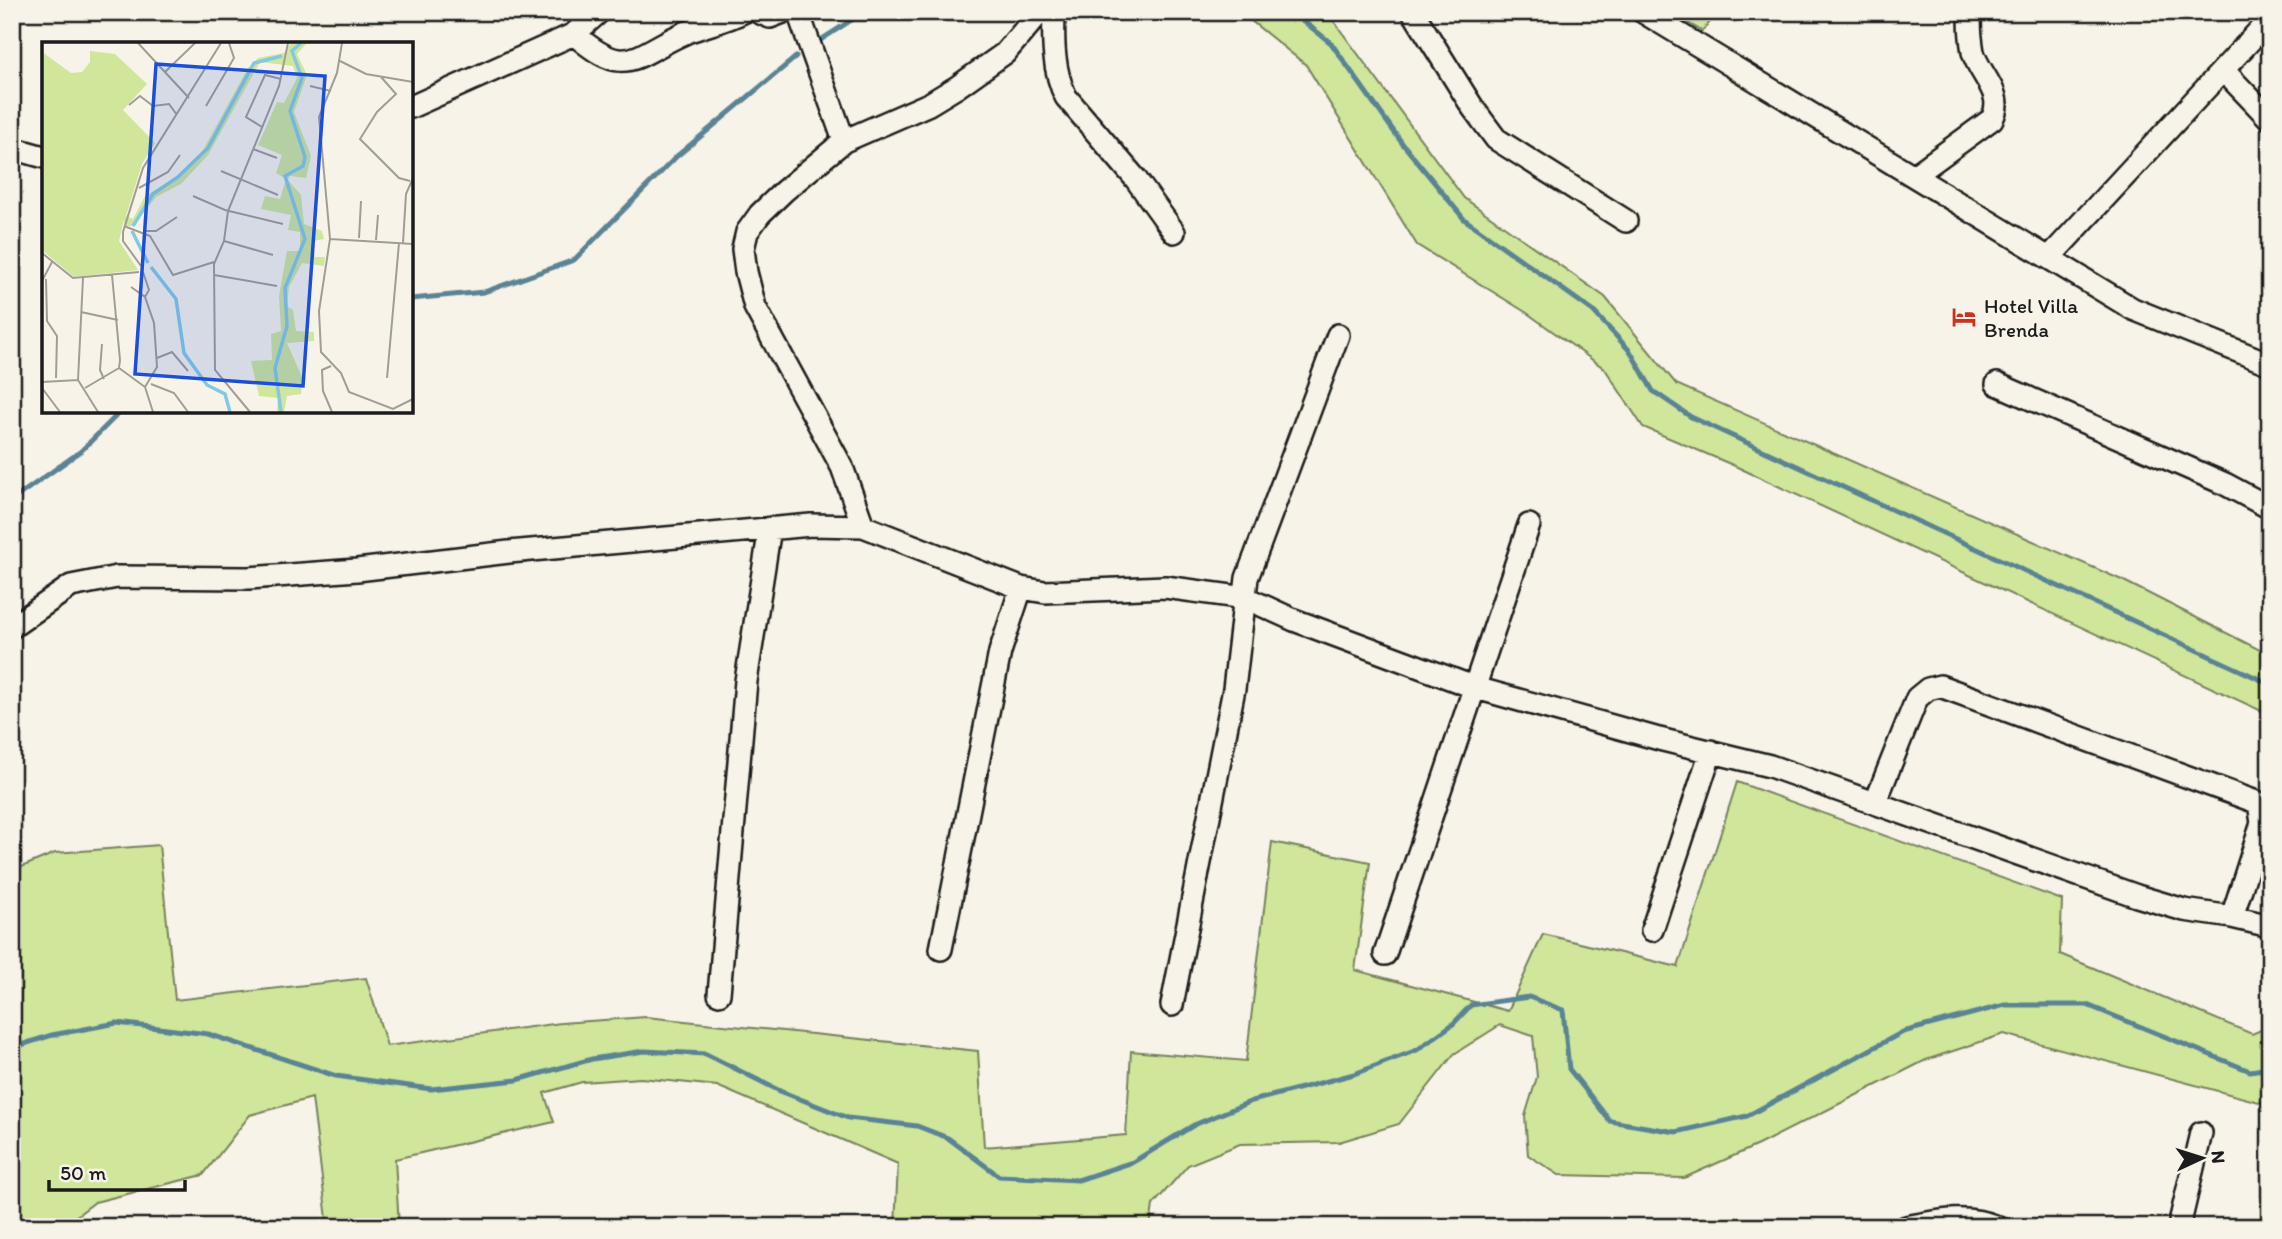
<svg xmlns="http://www.w3.org/2000/svg" width="2282" height="1239" viewBox="0 0 2282 1239" font-family="Itim,sans-serif">
<rect width="100%" height="100%" fill="#f7f3e8"/>
<filter id="ink" filterUnits="userSpaceOnUse"><feTurbulence type="fractalNoise" baseFrequency=".0143" numOctaves="2"/><feDisplacementMap in="SourceGraphic" scale="14" xChannelSelector="R" yChannelSelector="G"/><feConvolveMatrix kernelMatrix="1 2 1 2 8 2 1 2 1" color-interpolation-filters="sRGB"/></filter>
<g filter="url(#ink)">
<!-- green -->
<path fill="#cfe69b" stroke="#76815c" stroke-width="2" d="M 1240,12 L 1327,12 L 1464,198 L 1605,297 L 1676,384 L 2124,581 L 2270,655 L 2270,715 L 1735,466 L 1643,427 L 1605,369 L 1527,313 L 1417,245 L 1306,65 Z
M 1669,12 L 1719,12 L 1702,31 Z
M 1737,782 L 2062,900 L 2060,954 L 2252,1034 L 2270,1026 L 2270,1105 L 2004,1034 L 1926,1060 L 1758,1145 L 1684,1178 L 1559,1175 L 1528,1155 L 1525,1116 L 1537,1077 L 1533,1036 L 1500,1025 L 1454,1054 L 1399,1124 L 1339,1142 L 1240,1144 L 1188,1165 L 1153,1205 L 1150,1227 L 895,1227 L 898,1164 L 717,1086 L 641,1078 L 582,1082 L 544,1093 L 554,1122 L 395,1159 L 399,1227 L 328,1227 L 312,1098 L 250,1115 L 203,1175 L 95,1202 L 62,1227 L 34,1227 L 12,1218 L 12,871 L 55,853 L 159,845 L 175,1000 L 366,978 L 387,1046 L 561,1023 L 646,1017 L 978,1051 L 984,1147 L 1126,1135 L 1131,1051 L 1246,1061 L 1272,842 L 1370,862 L 1355,970 L 1508,1011 L 1543,934 L 1678,967 Z"/>
<g fill="none" stroke-linecap="round" stroke-linejoin="round">
<!-- stream -->
<path stroke="#5a8394" stroke-width="5" d="M 1292,12 L 1331,43 L 1402,143 L 1464,219 L 1593,311 L 1630,351 L 1653,391 L 1691,417 L 2270,684
M 816,43 L 864,12
M 411,299 L 484,292 L 574,260 L 677,156 L 796,57
M 12,500 L 81,451 L 121,411
M 12,1048 L 52,1035 L 117,1023 L 208,1034 L 336,1076 L 431,1089 L 517,1080 L 592,1059 L 644,1051 L 706,1054 L 780,1091 L 848,1118 L 917,1126 L 948,1138 L 999,1176 L 1078,1180 L 1133,1162 L 1194,1125 L 1252,1101 L 1354,1074 L 1417,1050 L 1453,1024 L 1471,1005 L 1529,997 L 1563,1010 L 1569,1069 L 1610,1121 L 1676,1132 L 1747,1116 L 1903,1032 L 2005,1005 L 2087,1005 L 2250,1071 L 2270,1068"/>
<!-- minor casing -->
<g stroke="#1c1c1c" stroke-width="26">
<path id="minor" d="M 758,12 L 770,17 L 783,12
M 798,12 L 844,141
M 1054,12 C 1053,41 1053,71 1066,97 L 1135,178 L 1174,232
M 1413,12 L 1473,108 L 1496,139 L 1626,221
M 1643,12 L 2133,309 L 2270,364
M 574,34 C 628,81 633,55 687,32 C 705,25 726,21 743,12
M 2224,71 L 2270,119
M 411,107 L 574,34 L 599,12
M 12,148 L 44,157
M 1915,175 L 1992,119 C 2006,94 1979,75 1973,52 C 1971,40 1969,24 1971,12
M 2049,258 L 2270,19
M 1997,384 L 2225,484 L 2270,508
M 863,526 L 842,467 L 755,307 L 746,272 L 743,249 L 747,232 L 760,214 L 784,191 L 844,141 L 929,104 L 957,87 L 1005,53 L 1040,12
M 12,627 L 71,586 L 117,577 L 249,578 L 357,570 L 509,552 L 811,525 L 863,526 L 1021,588 L 1045,592 L 1165,587 L 1246,598 L 1294,620 L 1476,688 L 1659,739 L 1770,766 L 2137,896 L 2184,910 L 2232,917 L 2270,926
M 1875,803 L 1917,698 L 1928,689 L 1940,686 L 2259,803 L 2262,823 L 2232,917
M 1652,930 L 1711,751
M 941,949 L 1000,652 L 1021,588
M 1385,954 L 1529,525
M 719,994 L 746,681 L 770,528
M 1172,1005 L 1234,689 L 1247,578 L 1338,335
M 1906,1227 C 1938,1221 1966,1214 1997,1227
M 2179,1227 L 2201,1133"/>
</g>
<!-- minor -->
<use href="#minor" stroke="#f7f3e8" stroke-width="21"/>
</g>
</g>
<!-- icons -->
<defs>
<g id="hotel-bare" transform="scale(1.89)"><path d="M-6-4.5h1.5V1H6V5H4.5V3h-9V5H-6ZM-4 0a1.8 1.8 0 1 1 3.6 0ZM.5 0V-2.5h3Q6-2.5 6 0Z" fill="#c8321e" stroke="#f7f3e8" stroke-width="2.5" paint-order="stroke"/></g>
</defs>
<g fill-rule="evenodd">
<use href="#hotel-bare" x="1964" y="317"/>
</g>
<g text-anchor="middle" dominant-baseline="central" stroke-width="6" stroke-linejoin="round" paint-order="stroke">
<!-- poi labels -->
<g font-size="21" fill="#1c1c1c" stroke="#f7f3e8" text-anchor="start">
<text x="1984" y="305">Hotel Villa<tspan x="1984" dy="24">Brenda</tspan></text>
</g>
</g>
<!-- overview -->
<g transform="translate(42 42)">
<rect width="371" height="371" fill="#f7f3e8"/>
<path d="M 249,1 L 265,1 L 255,12 L 265,33 L 252,70 L 269,114 L 264,136 L 248,134 L 246,138 L 259,153 L 262,182 L 280,189 L 282,197 L 271,199 L 273,215 L 283,215 L 282,224 L 260,221 L 247,245 L 245,264 L 251,268 L 254,289 L 272,290 L 272,299 L 245,301 L 261,337 L 259,352 L 245,354 L 242,370 L 235,370 L 236,356 L 217,354 L 209,319 L 230,318 L 229,292 L 239,289 L 237,254 L 245,209 L 258,209 L 258,190 L 246,188 L 249,173 L 219,167 L 223,154 L 238,157 L 244,137 L 234,131 L 240,113 L 216,103 L 235,60 L 242,61 L 255,36 L 251,24 L 218,20 L 166,113 L 139,142 L 114,155 L 91,184 L 82,184 L 82,177 L 77,199 L 96,228 L 32,235 L 0,208 L 0,10 L 29,31 L 40,30 L 48,20 L 48,9 L 73,12 L 105,42 L 81,68 L 113,101 L 100,122 L 84,174 L 91,177 L 103,154 L 134,135 L 161,108 L 206,26 L 216,16 L 242,11 Z" fill="#cfe69b"/>
<path fill="none" stroke="#83c8e4" stroke-width="3.5" d="M 91,184 L 111,152 L 136,135 L 166,106 L 212,21 L 240,14M 90,189 L 106,221M 109,225 L 134,257 L 142,311 L 165,343 L 183,352 L 188,370M 239,370 L 233,326 L 245,284 L 243,246 L 263,197 L 243,134 L 261,124 L 263,115 L 248,69 L 260,36 L 250,9 L 259,1"/>
<path fill="none" stroke="#9f9d96" stroke-width="2" d="M 96,1 L 147,56M 300,1 L 295,31 L 277,75 L 288,197 L 277,269 L 279,310 L 299,331 L 307,350 L 351,367 L 371,357M 298,19 L 324,32 L 371,40M 123,30 L 153,1M 339,35 L 354,52 L 335,70 L 318,97 L 357,136 L 368,139M 268,44 L 289,49M 87,63 L 98,54 L 111,64 L 127,62 L 135,73M 164,64 L 192,16 L 187,1M 220,85 L 204,75 L 223,33 L 239,37M 211,107 L 235,116M 179,129 L 236,153M 97,146 L 126,130 L 138,113M 151,154 L 183,168 L 241,182M 82,184 L 108,194 L 131,233 L 172,220M 101,189 L 114,189 L 135,175M 317,196 L 319,159M 288,197 L 371,202M 334,198 L 336,173M 182,199 L 231,213M 361,201 L 364,152 L 371,136M 0,211 L 31,236 L 97,230M 99,224 L 81,199 L 81,190 L 101,126 L 179,1M 101,230 L 107,248 L 103,255M 172,233 L 235,244M 4,237 L 5,279 L 15,294 L 14,336M 0,239 L 10,220M 89,245 L 103,255 L 112,281 L 115,325 L 103,345M 39,270 L 76,278M 60,302 L 58,328 L 62,337M 115,316 L 130,310 L 146,329M 289,324 L 280,328 L 281,349 L 290,370M 77,326 L 103,345 L 111,370M 345,336 L 357,201M 36,338 L 41,236M 0,340 L 36,338 L 56,370M 109,342 L 132,351 L 146,370M 0,346 L 18,370M 43,346 L 77,326 L 78,318 L 70,233M 208,370 L 173,328 L 172,222 L 182,199 L 186,169 L 237,44 L 246,1"/>
<path fill="#1d4ed8" fill-opacity="0.15" stroke="#1d4ed8" stroke-width="3.5" d="M 114,22 L 283,34 L 261,344 L 93,332 Z"/>
<rect width="371" height="371" fill="none" stroke="#1c1c1c" stroke-width="3.5"/>
</g>
<!-- margin -->
<rect width="2282" height="1239" fill="none" stroke="#f7f3e8" stroke-width="42"/>
<rect x="21" y="21" width="2240" height="1197" fill="none" stroke="#1c1c1c" stroke-width="2.5" filter="url(#ink)"/>
<!-- north arrow -->
<g transform="translate(2202 1158) rotate(86)" stroke="#f7f3e8" stroke-width="5" paint-order="stroke">
<path d="M0-5L12 26L0 18L-12 26Z" fill="#1c1c1c"/>
<text y="-10" font-size="19" font-weight="bold" text-anchor="middle" fill="#1c1c1c">N</text>
</g>
<!-- scale -->
<path d="M49 1180v10h136v-10" fill="none" stroke="#1c1c1c" stroke-width="3.5"/>
<text x="60" y="1180" font-size="21" fill="#1c1c1c" stroke="#f7f3e8" stroke-width="5" paint-order="stroke">50 m</text>
</svg>
